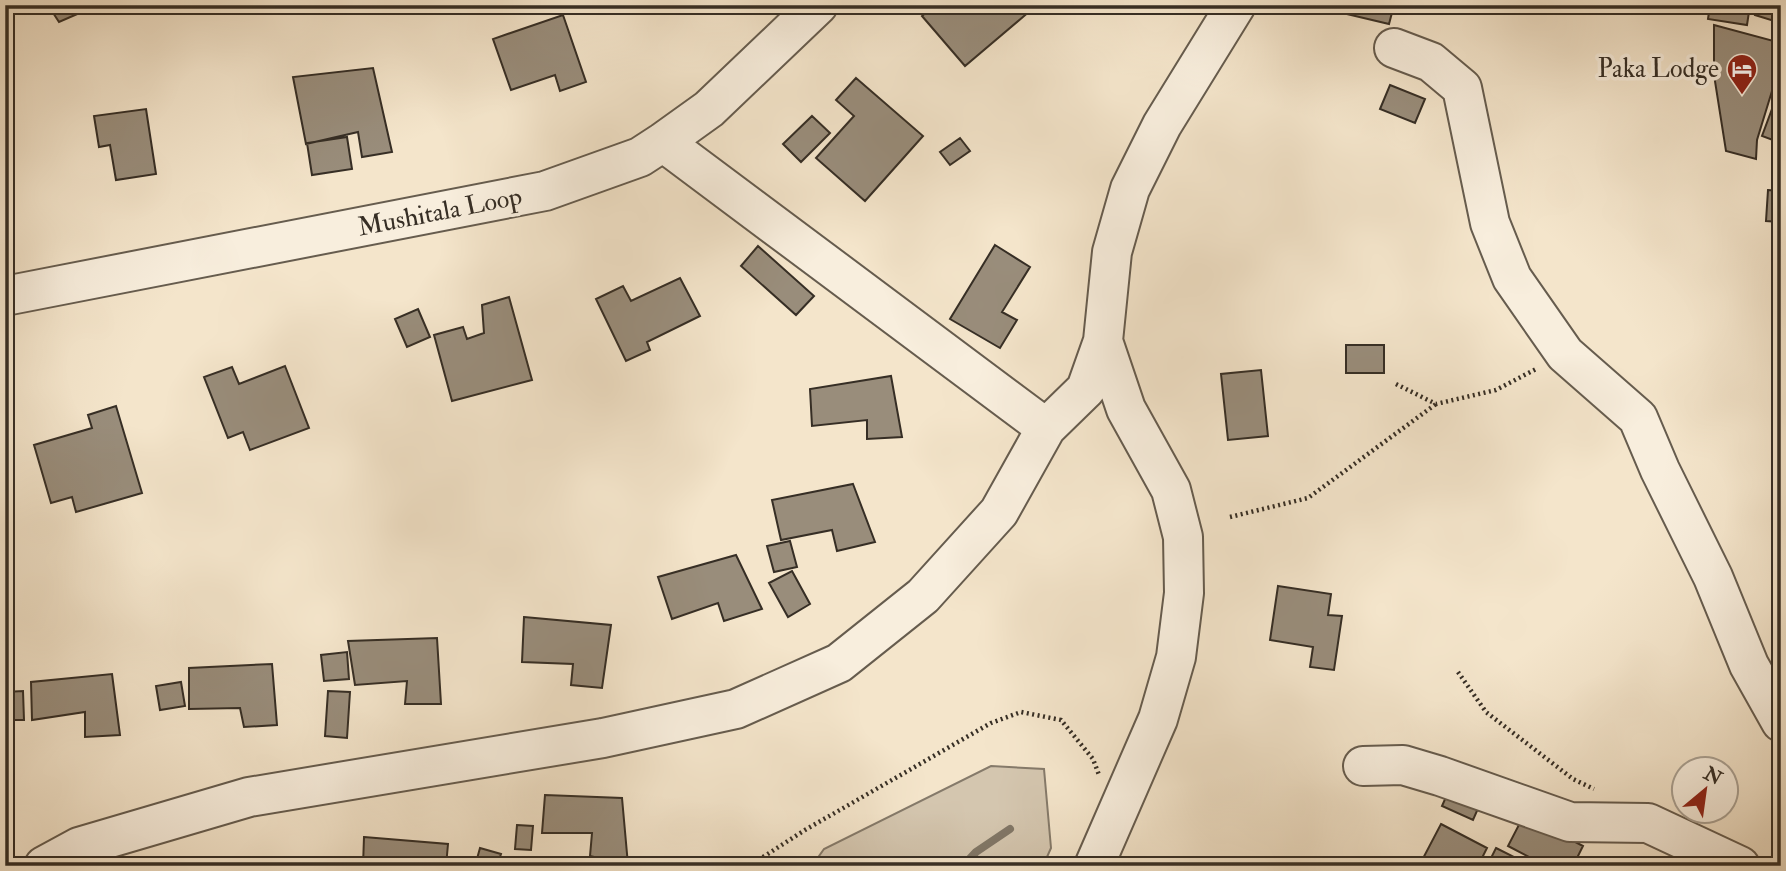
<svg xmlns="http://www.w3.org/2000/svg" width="1786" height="871" viewBox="0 0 1786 871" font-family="'IM FELL Double Pica',serif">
<rect width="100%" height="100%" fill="#f4e5cb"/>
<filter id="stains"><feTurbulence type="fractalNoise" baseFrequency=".00286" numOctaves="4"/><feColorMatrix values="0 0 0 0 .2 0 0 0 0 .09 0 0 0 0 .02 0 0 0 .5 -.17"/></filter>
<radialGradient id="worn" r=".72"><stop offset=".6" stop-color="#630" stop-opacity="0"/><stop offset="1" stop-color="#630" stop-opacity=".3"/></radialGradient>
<!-- green -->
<path fill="#d4c6af" stroke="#857a6a" stroke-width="2" d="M 991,766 L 1044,769 L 1051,848 L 1043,866 L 812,866 L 824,849 Z"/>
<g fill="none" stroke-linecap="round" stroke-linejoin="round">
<!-- stream -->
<path stroke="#817767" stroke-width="8" d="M 963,866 L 976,852 L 1010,829"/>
</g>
<!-- building -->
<path fill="#998d7b" stroke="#362e25" stroke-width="2" d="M 48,5 L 98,5 L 59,22 Z
M 654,5 L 677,5 L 657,13 Z
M 935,5 L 948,5 L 951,8 L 954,5 L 1025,5 L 1030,11 L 965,66 L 922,16 Z
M 1335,5 L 1394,5 L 1389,24 L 1334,11 Z
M 1710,5 L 1750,5 L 1747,25 L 1708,19 Z
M 1758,5 L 1781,5 L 1781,23 L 1755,15 Z
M 563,15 L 586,82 L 560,91 L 555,75 L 511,90 L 493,39 Z
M 1714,25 L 1781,43 L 1781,80 L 1776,78 L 1757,140 L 1756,159 L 1726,151 L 1714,75 Z
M 373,68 L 392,152 L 362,157 L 358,132 L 306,144 L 293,77 Z
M 856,78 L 923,136 L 865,201 L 816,158 L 854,116 L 836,100 Z
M 1390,85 L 1425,99 L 1415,123 L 1380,109 Z
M 1775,101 L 1781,103 L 1781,143 L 1762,136 Z
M 146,109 L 156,174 L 116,180 L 110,145 L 99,147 L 94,116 Z
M 812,116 L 830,133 L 801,162 L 783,144 Z
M 347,137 L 352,169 L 312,175 L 307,143 Z
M 960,138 L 970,151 L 950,165 L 940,152 Z
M 1768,190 L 1781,191 L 1781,222 L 1766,221 Z
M 995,245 L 1030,267 L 1002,312 L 1017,320 L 1000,348 L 950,319 Z
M 758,246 L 814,296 L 796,315 L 741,266 Z
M 680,278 L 700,316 L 647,342 L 650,350 L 626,361 L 596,299 L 623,286 L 631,301 Z
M 509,297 L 532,380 L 452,401 L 434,335 L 463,327 L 467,339 L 484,333 L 482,305 Z
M 418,309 L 430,337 L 407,347 L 395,319 Z
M 1346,345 L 1384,345 L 1384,373 L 1346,373 Z
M 285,366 L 309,428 L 250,450 L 243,432 L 228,438 L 204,377 L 232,367 L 239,384 Z
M 1261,370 L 1268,436 L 1228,440 L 1221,374 Z
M 891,376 L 902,437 L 867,439 L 867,420 L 812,426 L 810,389 Z
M 116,406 L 142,493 L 76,512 L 72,497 L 51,503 L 34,445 L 92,428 L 88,415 Z
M 853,484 L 875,542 L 837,551 L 832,530 L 781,540 L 772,500 Z
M 790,541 L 797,567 L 774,572 L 767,546 Z
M 736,555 L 762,609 L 724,621 L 718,603 L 672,619 L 658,577 Z
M 792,571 L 810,604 L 788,617 L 769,583 Z
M 1278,586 L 1331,594 L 1328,615 L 1342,616 L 1334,670 L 1310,667 L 1313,647 L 1270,640 Z
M 524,617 L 611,625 L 602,688 L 571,685 L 573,664 L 522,662 Z
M 437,638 L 441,704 L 405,704 L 407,681 L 355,685 L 348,641 Z
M 347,652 L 349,679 L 324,681 L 321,655 Z
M 272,664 L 277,725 L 244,727 L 240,708 L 189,709 L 189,668 Z
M 112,674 L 120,735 L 85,737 L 85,712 L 32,720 L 31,682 Z
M 181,682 L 185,706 L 160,710 L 156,686 Z
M 23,691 L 24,720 L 5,720 L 5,692 Z
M 328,691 L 350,692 L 347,738 L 325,736 Z
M 1449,790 L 1480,804 L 1473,820 L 1442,806 Z
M 545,795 L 622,798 L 628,865 L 590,856 L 592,833 L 542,833 Z
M 1524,815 L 1583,846 L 1573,866 L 1546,866 L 1508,846 Z
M 1441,824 L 1487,848 L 1478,866 L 1419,866 Z
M 517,825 L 533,826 L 531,850 L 515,849 Z
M 364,837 L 448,844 L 446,866 L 363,866 Z
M 480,848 L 501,854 L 497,866 L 475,866 Z
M 1496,848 L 1532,866 L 1487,866 Z"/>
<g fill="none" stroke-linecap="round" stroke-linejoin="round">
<!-- minor casing -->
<g stroke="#665c4e" stroke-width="42">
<path id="minor" d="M 1394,48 L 1431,62 L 1462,88 L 1490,223 L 1512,278 L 1565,354 L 1638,418 L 1660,470 L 1713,577 L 1749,665 L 1781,722
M 663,142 L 1046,428
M 5,296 L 545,191 L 640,157 L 663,142 L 709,109 L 818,5
M 1363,766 L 1403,765 L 1440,776 L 1570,822 L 1648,823 L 1740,866
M 44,866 L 79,847 L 249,797 L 603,738 L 736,709 L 839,663 L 923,596 L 999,512 L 1046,428 L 1086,389 L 1103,341 L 1112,252 L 1130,189 L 1162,125 L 1236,5
M 1094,866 L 1158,719 L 1176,657 L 1184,593 L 1183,537 L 1171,490 L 1126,409 L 1103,341"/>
</g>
<!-- path -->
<path stroke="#362e25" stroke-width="4.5" stroke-dasharray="2 3.5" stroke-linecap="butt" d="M 1396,384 L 1436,404 L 1496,390 L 1536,369
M 1230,517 L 1308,498 L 1436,404
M 1458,672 L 1486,712 L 1573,779 L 1594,789
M 749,866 L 805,830 L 991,723 L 1021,712 L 1061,720 L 1093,759 L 1099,775"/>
<!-- minor -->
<use href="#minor" stroke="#f8eedd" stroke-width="38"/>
</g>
<!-- icons -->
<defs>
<g id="hotel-pin" transform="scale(1.575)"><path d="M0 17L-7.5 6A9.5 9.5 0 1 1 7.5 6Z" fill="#8f2418" stroke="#f8eedd"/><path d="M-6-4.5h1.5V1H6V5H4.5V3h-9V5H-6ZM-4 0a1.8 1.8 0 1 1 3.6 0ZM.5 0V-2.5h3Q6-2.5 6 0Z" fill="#fff"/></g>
</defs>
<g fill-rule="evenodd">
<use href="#hotel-pin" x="1742" y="69"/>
</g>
<g text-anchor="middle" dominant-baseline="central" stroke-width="7" stroke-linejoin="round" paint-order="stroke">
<!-- poi labels -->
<g font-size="26" fill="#362e25" stroke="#f8eedd" text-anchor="end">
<text x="1719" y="69">Paka Lodge</text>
</g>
<!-- street labels -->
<g font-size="26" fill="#362e25" stroke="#f8eedd">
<text transform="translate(440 212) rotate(-11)">Mushitala Loop</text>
</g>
</g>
<!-- margin -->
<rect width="1786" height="871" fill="none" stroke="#f4e5cb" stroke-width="28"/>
<rect x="7" y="7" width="1772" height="857" fill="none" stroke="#362e25" stroke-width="3.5"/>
<rect x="14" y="14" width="1758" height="843" fill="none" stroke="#362e25" stroke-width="2"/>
<!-- north arrow -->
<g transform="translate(1705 790) rotate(29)"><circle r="33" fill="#f8eedd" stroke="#aaa193" stroke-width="2"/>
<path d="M0-5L12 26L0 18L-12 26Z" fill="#8f2418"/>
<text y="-10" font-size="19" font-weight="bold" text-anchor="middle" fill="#362e25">N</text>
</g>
<rect width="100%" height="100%" filter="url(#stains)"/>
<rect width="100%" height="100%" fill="url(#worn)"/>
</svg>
